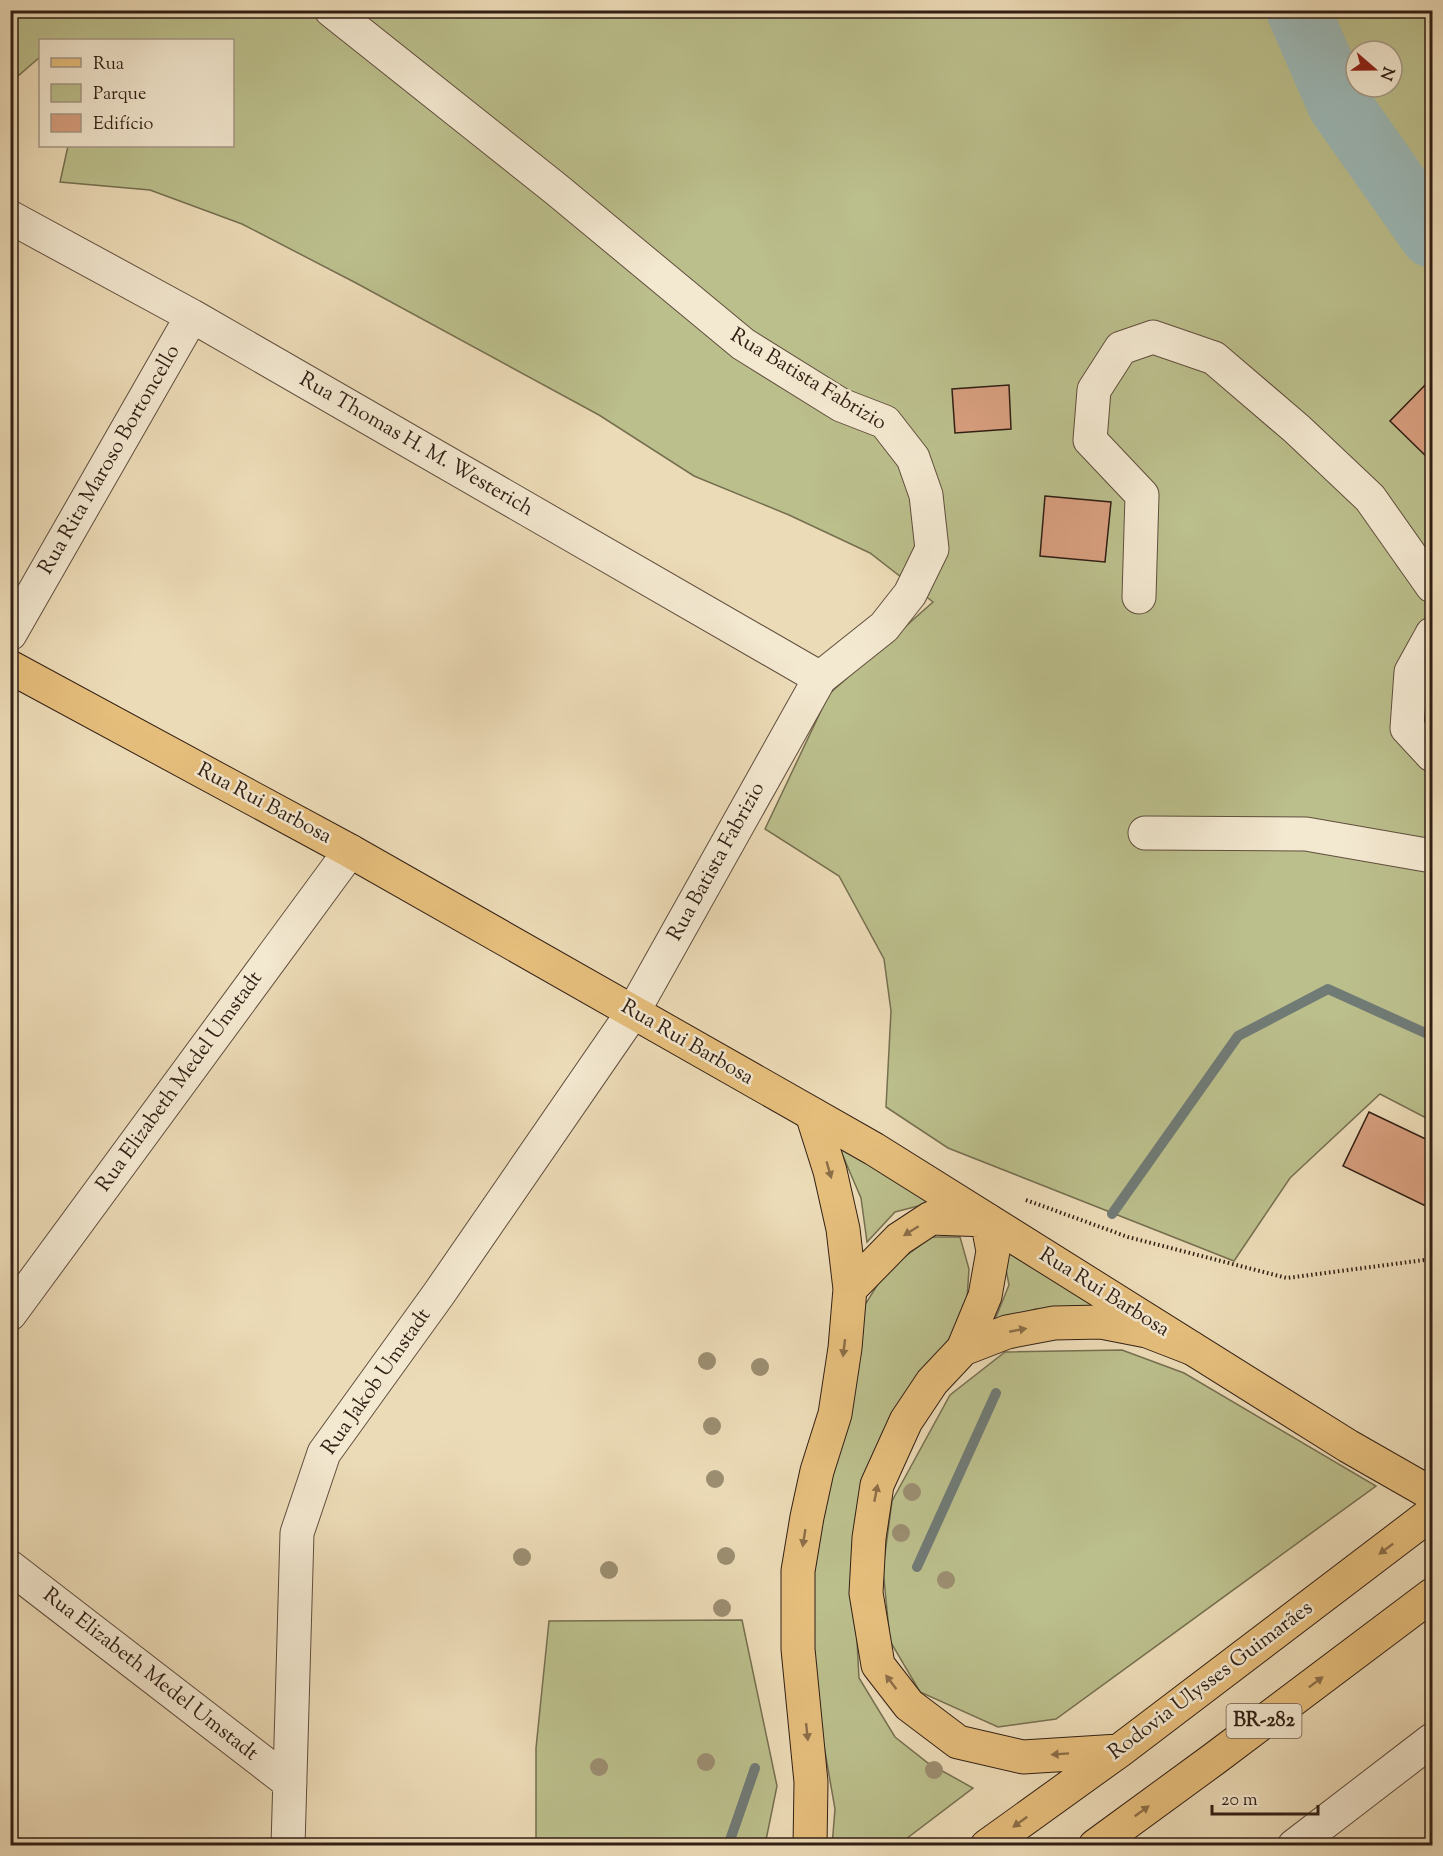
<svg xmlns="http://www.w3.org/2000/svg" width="1443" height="1856" viewBox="0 0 1443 1856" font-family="'Sorts Mill Goudy',serif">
<rect width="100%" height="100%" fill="#ecdbb7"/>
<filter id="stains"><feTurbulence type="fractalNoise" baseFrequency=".00333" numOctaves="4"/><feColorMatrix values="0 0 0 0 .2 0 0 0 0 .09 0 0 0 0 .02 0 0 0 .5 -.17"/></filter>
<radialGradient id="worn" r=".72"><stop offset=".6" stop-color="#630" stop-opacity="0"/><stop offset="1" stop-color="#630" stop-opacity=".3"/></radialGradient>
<!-- green -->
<path fill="#bbbf8c" stroke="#766f50" stroke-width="1.5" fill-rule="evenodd" d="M 11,11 L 1432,11 L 1432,1121 L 1380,1094 L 1290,1178 L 1234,1261 L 948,1148 L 886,1107 L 891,1011 L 884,959 L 839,876 L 765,829 L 829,694 L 933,602 L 870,553 L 789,515 L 694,476 L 599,415 L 356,283 L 242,224 L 150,190 L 60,182 L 68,146 L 232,146 L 232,40 L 40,40 L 40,57 L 11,82 ZM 1356,51 L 1392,51 L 1392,87 L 1356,87 Z
M 837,1142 L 930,1203 L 895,1212 L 867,1242 L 861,1198 Z
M 931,1237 L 960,1237 L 969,1269 L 966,1314 L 939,1354 L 853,1565 L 859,1678 L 895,1737 L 928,1763 L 973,1788 L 898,1845 L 832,1846 L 835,1809 L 804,1631 L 811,1521 L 863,1308 L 886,1271 Z
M 1002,1249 L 1096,1307 L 1036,1309 L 994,1322 L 1009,1285 Z
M 1122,1350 L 1184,1373 L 1376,1486 L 1056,1719 L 998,1727 L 920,1692 L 890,1641 L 883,1569 L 892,1501 L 950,1395 L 1005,1352 Z
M 742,1620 L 777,1786 L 765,1845 L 536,1845 L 536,1748 L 549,1621 Z"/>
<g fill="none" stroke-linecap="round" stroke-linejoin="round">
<!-- stream -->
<path stroke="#717b76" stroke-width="10" d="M 1112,1214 L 1238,1036 L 1328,989 L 1432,1036
M 917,1567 L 996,1393
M 728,1846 L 755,1768"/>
<!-- river -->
<path stroke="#9cb9b8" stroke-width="64" d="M 1298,10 L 1339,104 L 1432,236"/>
</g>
<!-- building -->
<path fill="#d79e7e" stroke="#311f14" stroke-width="1.5" d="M 1428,382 L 1432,386 L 1432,462 L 1390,421 Z
M 1009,385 L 1011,429 L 955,433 L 952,389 Z
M 1045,496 L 1111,502 L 1105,562 L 1040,556 Z
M 1369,1112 L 1432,1142 L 1432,1209 L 1343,1166 Z"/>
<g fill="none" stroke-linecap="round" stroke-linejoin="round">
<!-- minor casing -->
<g stroke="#604e3d" stroke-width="35">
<path id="minor" d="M 10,217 L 192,316 L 820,678
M 1139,597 L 1142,495 L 1090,440 L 1094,390 L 1121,348 L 1153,337 L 1214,358 L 1297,429 L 1370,498 L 1432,586
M 10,634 L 192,316
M 1432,634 L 1411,672 L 1407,728 L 1432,755
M 1145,833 L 1306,834 L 1432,856
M 10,1314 L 350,851
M 10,1567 L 290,1783
M 288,1846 L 297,1533 L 324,1453 L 438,1295 L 633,1012 L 820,678 L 884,627 L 910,594 L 932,549 L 926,495 L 913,458 L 885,422 L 841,405 L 743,344 L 556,189 L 331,10
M 1294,1846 L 1432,1740"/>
</g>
<!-- major casing -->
<g stroke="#311f14" stroke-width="35">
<path id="major" d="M 10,667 L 350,851 L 874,1149 L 1348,1446 L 1432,1494"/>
</g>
<!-- highway casing -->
<g stroke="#311f14" stroke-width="35">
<path id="highway" d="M 850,1289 L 899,1239 L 931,1218 L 987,1220 L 993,1251 L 985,1296 L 963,1349 L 932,1382 L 906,1421 L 877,1485 L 869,1538 L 866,1593 L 878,1665 L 909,1705 L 958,1742 L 1023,1757 L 1119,1751
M 963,1349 L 1007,1332 L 1054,1323 L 1101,1322 L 1147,1331 L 1191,1348
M 810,1846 L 811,1782 L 798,1649 L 798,1571 L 807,1517 L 817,1471 L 835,1414 L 845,1348 L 850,1289 L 843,1229 L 830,1171 L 812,1114
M 987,1846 L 1119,1751 L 1432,1513
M 1095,1846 L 1214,1759 L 1432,1595"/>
</g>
<!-- path -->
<path stroke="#311f14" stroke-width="4" stroke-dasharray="1.5 3" stroke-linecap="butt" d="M 1026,1200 L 1128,1237 L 1287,1278 L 1432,1259"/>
<!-- minor -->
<use href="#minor" stroke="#f3e8d0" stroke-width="33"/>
<!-- major -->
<use href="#major" stroke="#e6be7c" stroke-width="33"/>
<!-- highway -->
<use href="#highway" stroke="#e6be7c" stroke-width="33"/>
</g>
<!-- trees -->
<g fill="#9c8e71">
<circle cx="707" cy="1361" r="9"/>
<circle cx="760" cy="1367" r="9"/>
<circle cx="712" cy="1426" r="9"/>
<circle cx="715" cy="1479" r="9"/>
<circle cx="912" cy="1492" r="9"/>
<circle cx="901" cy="1533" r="9"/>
<circle cx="726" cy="1556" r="9"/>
<circle cx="522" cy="1557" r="9"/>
<circle cx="609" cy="1570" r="9"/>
<circle cx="946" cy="1580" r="9"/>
<circle cx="722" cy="1608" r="9"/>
<circle cx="706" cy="1762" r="9"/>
<circle cx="599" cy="1767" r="9"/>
<circle cx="934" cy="1770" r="9"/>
</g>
<!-- one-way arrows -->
<defs><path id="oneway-solid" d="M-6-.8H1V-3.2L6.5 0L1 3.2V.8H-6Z" transform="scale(1.5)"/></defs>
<g fill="#8c6e48">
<use href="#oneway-solid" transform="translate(829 1170) rotate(74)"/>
<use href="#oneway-solid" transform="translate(911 1231) rotate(148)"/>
<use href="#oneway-solid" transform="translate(1018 1330) rotate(-11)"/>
<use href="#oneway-solid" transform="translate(844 1348) rotate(97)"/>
<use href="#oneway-solid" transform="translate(876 1493) rotate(-79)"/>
<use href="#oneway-solid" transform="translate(804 1538) rotate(99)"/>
<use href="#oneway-solid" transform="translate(1386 1549) rotate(143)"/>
<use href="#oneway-solid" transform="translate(891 1682) rotate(-127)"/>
<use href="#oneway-solid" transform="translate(1316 1682) rotate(-37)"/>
<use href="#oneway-solid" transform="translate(807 1732) rotate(84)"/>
<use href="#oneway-solid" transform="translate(1060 1754) rotate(176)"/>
<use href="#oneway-solid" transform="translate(1142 1811) rotate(-36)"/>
<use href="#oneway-solid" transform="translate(1020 1822) rotate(144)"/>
</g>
<g text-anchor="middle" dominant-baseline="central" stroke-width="5" stroke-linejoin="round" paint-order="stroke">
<!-- shield labels -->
<rect fill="#f3e8d0" stroke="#6b5b4c" stroke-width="1.5" x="1226.5" y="1704" width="75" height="34" rx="4.5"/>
<g font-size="20" font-weight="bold" fill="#311f14">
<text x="1264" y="1721">BR-282</text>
</g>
<!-- street labels -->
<g font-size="21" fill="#311f14" stroke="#f3e8d0">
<text transform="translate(808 380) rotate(31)">Rua Batista Fabrizio</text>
<text transform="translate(416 445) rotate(30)">Rua Thomas H. M. Westerich</text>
<text transform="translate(110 460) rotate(-60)">Rua Rita Maroso Bortoncello</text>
<text transform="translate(264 804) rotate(28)">Rua Rui Barbosa</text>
<text transform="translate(717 862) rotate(-61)">Rua Batista Fabrizio</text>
<text transform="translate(687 1043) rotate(30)">Rua Rui Barbosa</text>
<text transform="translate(180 1082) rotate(-54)">Rua Elizabeth Medel Umstadt</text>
<text transform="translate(1104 1293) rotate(32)">Rua Rui Barbosa</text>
<text transform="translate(377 1382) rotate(-55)">Rua Jakob Umstadt</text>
<text transform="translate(150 1675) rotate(38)">Rua Elizabeth Medel Umstadt</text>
<text transform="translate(1211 1681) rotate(-37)">Rodovia Ulysses Guimarães</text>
</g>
</g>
<!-- margin -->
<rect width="1443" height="1856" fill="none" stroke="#ecdbb7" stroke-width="36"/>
<rect x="12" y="12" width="1419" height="1832" fill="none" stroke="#311f14" stroke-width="3"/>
<rect x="18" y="18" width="1407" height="1820" fill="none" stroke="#311f14" stroke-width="1.5"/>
<!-- legend -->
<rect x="39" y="39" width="195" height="108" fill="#f3e8d0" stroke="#a59885" stroke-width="1.5"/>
<rect x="51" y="58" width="30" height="9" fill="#e6be7c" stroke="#a59885" stroke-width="1.5"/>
<text x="93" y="69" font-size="18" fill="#311f14">Rua</text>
<rect x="51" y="84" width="30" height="18" fill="#bbbf8c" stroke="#a59885" stroke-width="1.5"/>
<text x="93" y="99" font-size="18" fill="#311f14">Parque</text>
<rect x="51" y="114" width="30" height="18" fill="#d79e7e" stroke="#a59885" stroke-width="1.5"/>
<text x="93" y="129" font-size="18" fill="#311f14">Edifício</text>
<!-- north arrow -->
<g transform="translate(1374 69) rotate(110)"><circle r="28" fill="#f3e8d0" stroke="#a59885" stroke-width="1.5"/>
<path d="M0-4.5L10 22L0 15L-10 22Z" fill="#8f2418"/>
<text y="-9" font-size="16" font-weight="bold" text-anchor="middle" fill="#311f14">N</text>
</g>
<!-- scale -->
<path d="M1212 1805v9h106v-9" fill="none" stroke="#311f14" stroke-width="3"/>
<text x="1221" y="1805" font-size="18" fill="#311f14" stroke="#f3e8d0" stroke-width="4.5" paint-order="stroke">20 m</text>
<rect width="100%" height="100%" filter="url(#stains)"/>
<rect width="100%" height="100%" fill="url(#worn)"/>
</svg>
